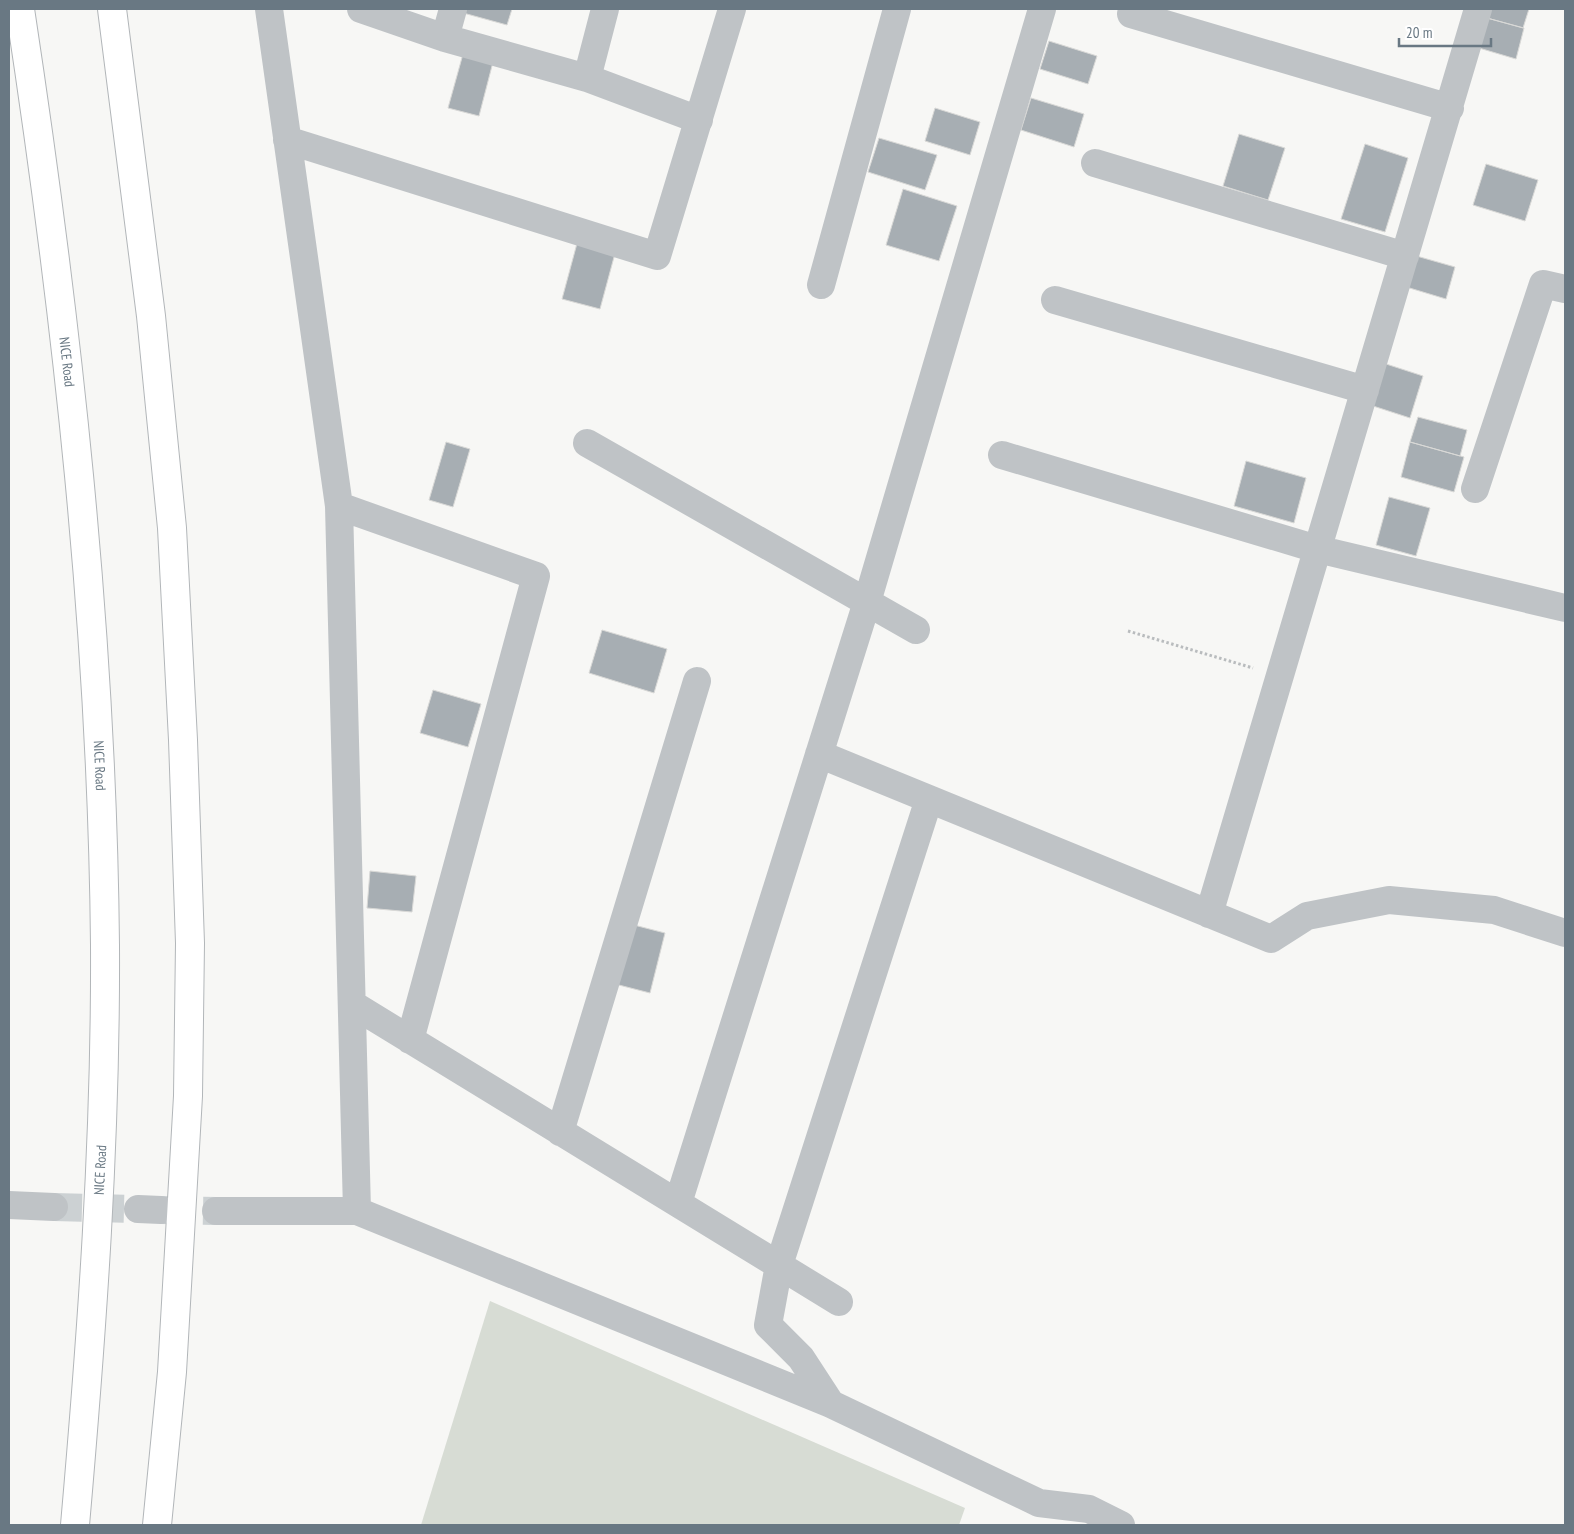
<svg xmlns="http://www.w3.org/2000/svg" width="1574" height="1534" viewBox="0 0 1574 1534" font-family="'PT Sans Narrow',sans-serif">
<rect width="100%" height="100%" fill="#f7f7f5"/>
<!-- green -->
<path fill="#d7dcd4" d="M 490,1301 L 965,1508 L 959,1525 L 421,1525 Z"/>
<!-- building -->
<path fill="#a7aeb3" stroke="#d9d9d7" d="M 456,9 L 512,9 L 507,25 L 456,11 Z
M 1489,9 L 1529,9 L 1523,28 L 1487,18 Z
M 1487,18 L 1524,28 L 1516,59 L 1479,48 Z
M 1049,41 L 1097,56 L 1088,84 L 1040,69 Z
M 463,54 L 493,62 L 479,116 L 448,108 Z
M 1031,98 L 1084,114 L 1074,147 L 1021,130 Z
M 935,108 L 980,122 L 970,155 L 925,141 Z
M 1239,134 L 1285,148 L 1268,200 L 1223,186 Z
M 879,138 L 937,155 L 925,190 L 868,172 Z
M 1365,144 L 1408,158 L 1385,232 L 1341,219 Z
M 1486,164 L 1538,180 L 1525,221 L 1473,205 Z
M 903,189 L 957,206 L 939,261 L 886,245 Z
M 579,236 L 617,246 L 600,309 L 562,299 Z
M 1413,255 L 1455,267 L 1446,299 L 1403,286 Z
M 1380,362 L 1423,376 L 1410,418 L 1367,404 Z
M 1418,417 L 1467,430 L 1460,456 L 1410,442 Z
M 446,442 L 470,449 L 453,507 L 429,500 Z
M 1410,442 L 1464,457 L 1454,492 L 1401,477 Z
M 1246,461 L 1306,478 L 1294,523 L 1234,506 Z
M 1389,497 L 1430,508 L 1416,556 L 1376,545 Z
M 602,630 L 667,649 L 654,693 L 589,673 Z
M 433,690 L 481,704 L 468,747 L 420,733 Z
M 370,871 L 416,876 L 412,912 L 367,908 Z
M 630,924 L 665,933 L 650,993 L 615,984 Z"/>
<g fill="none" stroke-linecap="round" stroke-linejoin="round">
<!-- street-tunnel -->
<path stroke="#ccd1d3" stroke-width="28" stroke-dasharray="28 14" stroke-linecap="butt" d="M 54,1207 L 138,1209
M 161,1210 L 216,1211"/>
<!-- highway casing -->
<g stroke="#b2b6b9" stroke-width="30">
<g id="highway">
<path id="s1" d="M 20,9 C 67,318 102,632 105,945 C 106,1139 92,1332 75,1525"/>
<path d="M 112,9 L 151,316 L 172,528 L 183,740 L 190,943 L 188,1096 L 172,1372 L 157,1525"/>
</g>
</g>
<!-- path -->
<path stroke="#b9bcbe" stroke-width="3" stroke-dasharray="2.5 2.5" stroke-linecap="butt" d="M 1128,631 L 1253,668"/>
<!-- street -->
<path stroke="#bfc3c6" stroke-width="28" d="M 269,9 L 339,506 L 357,1211
M 361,9 L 445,38 L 587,78 L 699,120
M 1131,14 L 1450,108
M 445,38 L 453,9
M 587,78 L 605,9
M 287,140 L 657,256 L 732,9
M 1095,163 L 1405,256
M 821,285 L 897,9
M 1055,300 L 1365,390
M 587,443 L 916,630
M 1002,455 L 1317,549 L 1565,608
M 1475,489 L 1543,284 L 1565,289
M 339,506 L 536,576 L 410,1040
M 819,754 L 1271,939 L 1307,916 L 1389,900 L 1494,910 L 1565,933
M 1209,914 L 1478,9
M 352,1004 L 839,1302
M 560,1132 L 697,681
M 678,1203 L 867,602 L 1042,9
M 9,1205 L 54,1207
M 138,1209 L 161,1210
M 216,1211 L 357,1211 L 831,1404 L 1039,1503 L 1089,1509 L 1121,1525
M 831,1404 L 801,1358 L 768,1325 L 779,1265 L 929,799"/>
<!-- highway -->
<use href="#highway" stroke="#fff" stroke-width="28"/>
</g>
<g text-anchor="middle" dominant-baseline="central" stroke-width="5" stroke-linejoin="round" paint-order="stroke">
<!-- street labels -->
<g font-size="14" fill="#697883" stroke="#fff">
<text stroke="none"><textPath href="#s1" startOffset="356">NICE Road</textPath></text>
<text stroke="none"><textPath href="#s1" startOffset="761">NICE Road</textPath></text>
<text transform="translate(100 1170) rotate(-87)">NICE Road</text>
</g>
</g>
<!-- border -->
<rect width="1574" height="1534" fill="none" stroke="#697883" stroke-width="20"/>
<!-- scale -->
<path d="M1399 38v8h92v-8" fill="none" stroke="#697883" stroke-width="2.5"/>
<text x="1406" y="38" font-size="15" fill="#697883" stroke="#ffffff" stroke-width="4" paint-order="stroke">20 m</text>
</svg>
